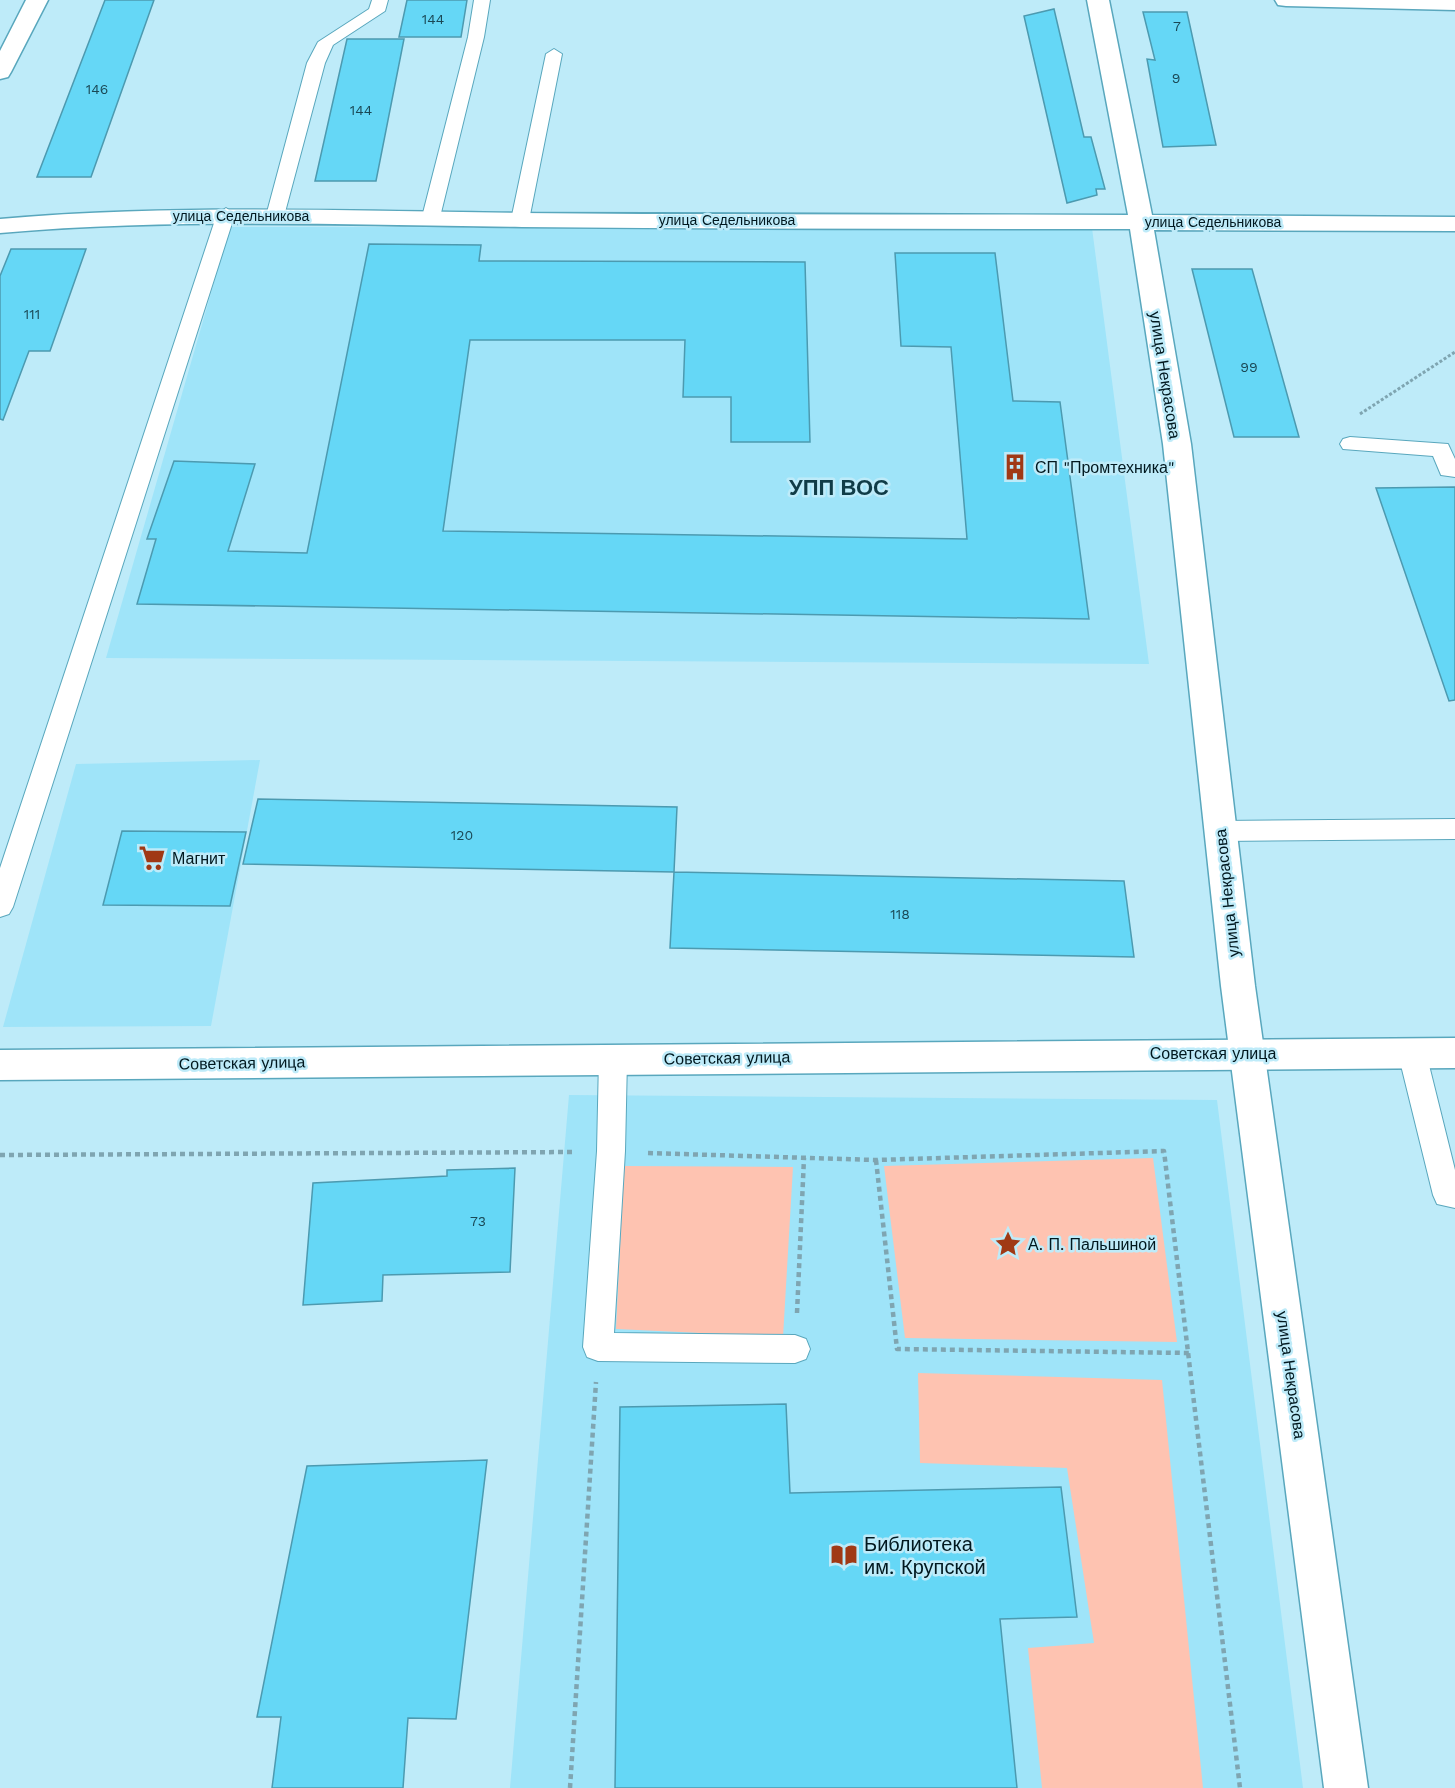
<svg xmlns="http://www.w3.org/2000/svg" width="1455" height="1788" viewBox="0 0 1455 1788" font-family="'Work Sans',sans-serif">
<rect width="100%" height="100%" fill="#beebf9"/>
<!-- built -->
<path fill="#9fe4f9" d="M 230,227 L 1092,228 L 1149,664 L 106,658 Z
M 260,760 L 211,1026 L 3,1027 L 76,764 Z
M 569,1095 L 1217,1100 L 1303,1788 L 510,1788 Z"/>
<!-- green -->
<path fill="#fec3b1" d="M 1153,1158 L 1177,1342 L 905,1338 L 884,1166 Z
M 624,1166 L 793,1167 L 783,1337 L 616,1329 Z
M 918,1373 L 1162,1380 L 1203,1788 L 1042,1788 L 1028,1648 L 1094,1643 L 1067,1468 L 920,1463 Z"/>
<!-- building -->
<path fill="#65d7f6" stroke="#4c9ab0" stroke-width="1.5" d="M 105,0 L 154,0 L 91,177 L 37,177 Z
M 407,0 L 467,0 L 461,37 L 399,37 Z
M 1054,9 L 1084,137 L 1091,137 L 1105,189 L 1096,189 L 1097,195 L 1067,203 L 1024,16 Z
M 1143,12 L 1187,12 L 1216,145 L 1163,147 L 1147,59 L 1155,60 Z
M 347,39 L 404,39 L 376,181 L 315,181 Z
M 369,244 L 481,245 L 479,261 L 805,262 L 810,442 L 731,442 L 731,397 L 683,397 L 685,340 L 470,340 L 443,531 L 967,539 L 951,347 L 901,346 L 895,253 L 995,253 L 1013,401 L 1060,402 L 1089,619 L 137,604 L 156,539 L 147,539 L 174,461 L 255,464 L 228,551 L 307,553 Z
M 11,249 L 86,249 L 50,351 L 29,351 L 3,420 L 0,419 L 0,276 Z
M 1192,269 L 1252,269 L 1299,437 L 1234,437 Z
M 1455,487 L 1455,700 L 1449,701 L 1376,488 Z
M 258,799 L 677,807 L 674,872 L 243,864 Z
M 122,831 L 246,832 L 230,906 L 103,905 Z
M 674,872 L 1124,881 L 1134,957 L 670,948 Z
M 515,1168 L 510,1272 L 383,1275 L 382,1301 L 303,1305 L 313,1183 L 447,1176 L 447,1170 Z
M 786,1404 L 790,1493 L 1061,1487 L 1077,1617 L 1000,1619 L 1017,1788 L 615,1788 L 620,1407 Z
M 487,1460 L 456,1719 L 408,1718 L 403,1788 L 272,1788 L 281,1717 L 257,1717 L 307,1466 Z"/>
<g fill="none" stroke-linecap="round" stroke-linejoin="round">
<!-- service casing -->
<g stroke="#59a7bd" stroke-width="2">
<path id="service" d="M 372,0 L 388,0 L 385,11 L 333,45 L 325,63 L 284,216 L 282,220 L 268,220 L 266,216 L 307,63 L 318,42 L 369,9 Z
M 474,0 L 490,0 L 484,37 L 440,217 L 431,223 L 422,217 L 468,37 Z
M 554,49 L 562,54 L 529,220 L 520,226 L 511,220 L 546,54 Z
M 226,208 L 235,214 L 13,907 L 9,914 L 0,917 L 0,868 L 217,214 Z
M 1350,437 L 1448,444 L 1455,459 L 1455,477 L 1441,475 L 1433,456 L 1343,449 L 1340,444 L 1343,439 Z
M 1455,819 L 1455,839 L 1220,841 L 1211,838 L 1208,831 L 1211,824 L 1220,821 Z
M 1412,1041 L 1422,1045 L 1426,1053 L 1455,1170 L 1455,1208 L 1437,1204 L 1433,1195 L 1398,1053 L 1402,1045 Z
M 613,1047 L 623,1051 L 627,1059 L 625,1151 L 614,1333 L 795,1335 L 806,1339 L 810,1349 L 806,1359 L 795,1363 L 598,1361 L 587,1357 L 583,1347 L 597,1151 L 599,1059 L 603,1051 Z"/>
</g>
<!-- minor casing -->
<g stroke="#59a7bd" stroke-width="3">
<path id="minor" d="M 26,0 L 48,0 L 11,72 L 8,77 L 0,79 L 0,51 Z
M 1087,0 L 1109,0 L 1152,215 L 1455,217 L 1455,231 L 1154,230 L 1191,444 L 1255,986 L 1368,1788 L 1324,1788 L 1221,986 L 1163,444 L 1130,229 C 927,229 725,229 522,227 C 348,225 174,218 0,233 L 0,219 C 174,204 347,211 521,213 C 723,215 925,214 1128,215 Z
M 1275,0 L 1455,0 L 1455,10 L 1286,6 L 1278,5 Z"/>
</g>
<!-- secondary casing -->
<g stroke="#59a7bd" stroke-width="3">
<path id="secondary" d="M 1455,1038 L 1455,1068 L 0,1080 L 0,1050 Z"/>
</g>
<!-- path-far1 -->
<path stroke="#7fa5b1" stroke-width="3" stroke-dasharray="3 2" stroke-linecap="butt" d="M 1360,414 L 1455,352"/>
<!-- path -->
<path stroke="#7fa5b1" stroke-width="4.5" stroke-dasharray="5 4" stroke-linecap="butt" d="M 648,1153 L 876,1160 L 1164,1151 L 1240,1788
M 0,1155 L 574,1152
M 876,1160 L 897,1349 L 1189,1353
M 797,1313 L 804,1158
M 570,1788 L 596,1382"/>
<!-- service -->
<use href="#service" fill="#fff" fill-rule="evenodd"/>
<!-- minor -->
<use href="#minor" fill="#fff" fill-rule="evenodd"/>
<!-- secondary -->
<use href="#secondary" fill="#fff" fill-rule="evenodd"/>
</g>
<!-- icons -->
<defs>
<g id="building-bare" transform="scale(2.07)"><path d="M-4-6H4V6H1V3H-1V6H-4ZM-2.5-4.3h1.7v1.8h-1.7ZM.8-4.3h1.7v1.8H.8ZM-2.5-1h1.7V.8h-1.7ZM.8-1h1.7V.8H.8Z" fill="#a03915" stroke="#beebf9" stroke-width="2.5" paint-order="stroke"/></g>
<g id="supermarket-bare" transform="scale(2.07)"><path d="M-6-5.5h2.5l.6 2H6L4.5 2H-2.5L-4.4-4H-6ZM-1.5 3.2a1.3 1.3 0 1 0 .1 0ZM3 3.2a1.3 1.3 0 1 0 .1 0Z" fill="#a03915" stroke="#beebf9" stroke-width="2.5" paint-order="stroke"/></g>
<g id="sight-bare" transform="scale(2.07)"><path d="M0-6L1.8-2.2L6-1.7L2.9 1.2L3.7 5.4L0 3.3L-3.7 5.4L-2.9 1.2L-6-1.7L-1.8-2.2Z" fill="#a03915" stroke="#beebf9" stroke-width="2.5" paint-order="stroke"/></g>
<g id="library-bare" transform="scale(2.07)"><path d="M-6-4Q-3-5.5-.7-3.5V5Q-3 3-6 4ZM6-4Q3-5.5 .7-3.5V5Q3 3 6 4Z" fill="#a03915" stroke="#beebf9" stroke-width="2.5" paint-order="stroke"/></g>
</defs>
<g fill-rule="evenodd">
<use href="#building-bare" x="1015" y="467"/>
<use href="#supermarket-bare" x="152" y="858"/>
<use href="#sight-bare" x="1008" y="1244"/>
<use href="#library-bare" x="844" y="1555"/>
</g>
<g text-anchor="middle" dominant-baseline="central" stroke-width="5" stroke-linejoin="round" paint-order="stroke">
<!-- number labels -->
<g font-size="14" fill="#1a4855">
<text x="433" y="19">144</text>
<text x="1177" y="26">7</text>
<text x="1176" y="78">9</text>
<text x="97" y="89">146</text>
<text x="361" y="110">144</text>
<text x="32" y="314">111</text>
<text x="1249" y="367">99</text>
<text x="462" y="835">120</text>
<text x="900" y="914">118</text>
<text x="478" y="1221">73</text>
</g>
<!-- far-street labels -->
<g font-size="14" fill="#01181f" stroke="#beebf9">
<text x="241" y="216">улица Седельникова</text>
<text x="727" y="220">улица Седельникова</text>
<text x="1213" y="222">улица Седельникова</text>
</g>
<!-- street labels -->
<g font-size="16" fill="#01181f" stroke="#beebf9">
<text transform="translate(1165 375) rotate(81)">улица Некрасова</text>
<text transform="translate(1227 893) rotate(-96)">улица Некрасова</text>
<text x="1213" y="1053">Советская улица</text>
<text transform="translate(727 1058) rotate(-1)">Советская улица</text>
<text transform="translate(242 1063) rotate(-1)">Советская улица</text>
<text transform="translate(1291 1375) rotate(82)">улица Некрасова</text>
</g>
<!-- poi labels -->
<g font-size="16" fill="#01181f" stroke="#beebf9" text-anchor="start">
<text x="1035" y="467">СП "Промтехника"</text>
<text x="172" y="858">Магнит</text>
<text x="1028" y="1244">А. П. Пальшиной</text>
</g>
<!-- near-poi labels -->
<g font-size="20" fill="#01181f" stroke="#beebf9" text-anchor="start">
<text x="864" y="1544">Библиотека<tspan x="864" dy="23">им. Крупской</tspan></text>
</g>
<!-- district labels -->
<g font-size="22" font-weight="bold" fill="#103c47" stroke="#beebf9">
<text x="839" y="487">УПП ВОС</text>
</g>
</g>
</svg>
